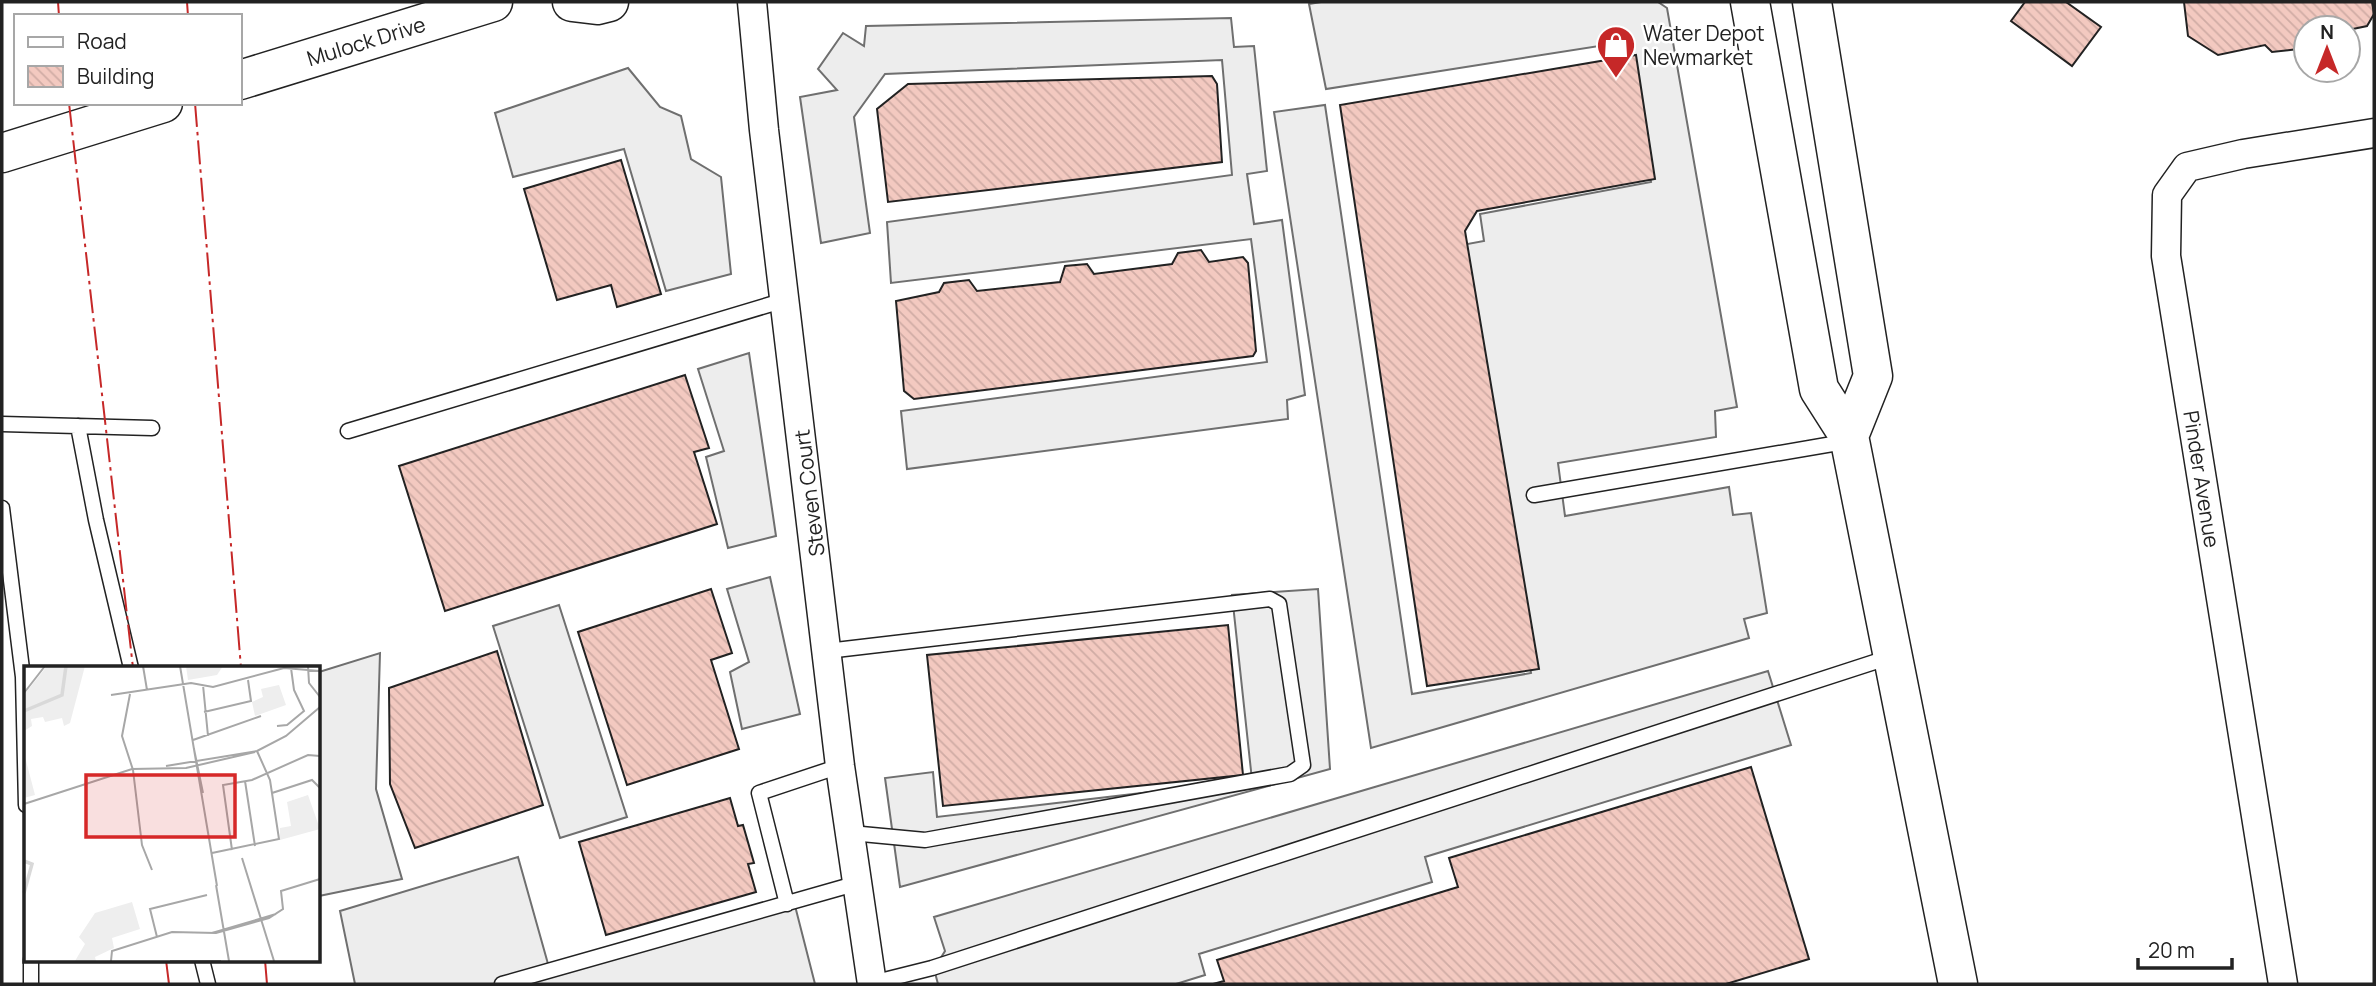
<svg xmlns="http://www.w3.org/2000/svg" width="2376" height="986" viewBox="0 0 2376 986" font-family="Manrope,sans-serif">
<defs>
<pattern id="building-back-hatch" width="6" height="6" patternUnits="userSpaceOnUse" patternTransform="scale(1.75)"><rect width="6" height="6" fill="#f3c9c0"/><path d="M-1 5l2 2M0 0l6 6M5-1l2 2" fill="none" stroke="#d0aca5"/></pattern>
</defs>
<rect width="100%" height="100%" fill="#fff"/>
<!-- parking -->
<path fill="#ededed" stroke="#6f6f6f" stroke-width="2" d="M 1321,2 L 1658,2 L 1667,8 L 1737,407 L 1715,411 L 1716,437 L 1558,463 L 1565,516 L 1729,487 L 1733,515 L 1751,513 L 1767,613 L 1744,619 L 1749,638 L 1371,748 L 1274,112 L 1325,105 L 1412,694 L 1531,673 L 1462,245 L 1484,241 L 1480,214 L 1651,182 L 1631,55 L 1618,43 L 1326,89 L 1309,4 Z
M 1231,18 L 1234,47 L 1254,46 L 1267,171 L 1247,174 L 1254,224 L 1282,220 L 1305,395 L 1287,400 L 1288,419 L 907,469 L 901,411 L 1267,362 L 1251,239 L 891,283 L 887,222 L 1232,175 L 1222,60 L 885,74 L 854,117 L 870,233 L 821,243 L 800,97 L 837,90 L 818,69 L 843,33 L 864,46 L 866,26 Z
M 628,68 L 660,107 L 681,116 L 691,159 L 721,177 L 731,274 L 666,291 L 624,149 L 513,177 L 495,113 Z
M 749,353 L 776,536 L 728,548 L 706,457 L 724,451 L 698,369 Z
M 770,577 L 800,714 L 742,729 L 730,672 L 749,662 L 727,589 Z
M 1318,589 L 1330,769 L 900,887 L 885,778 L 933,772 L 937,817 L 1252,780 L 1232,595 Z
M 559,605 L 627,817 L 560,838 L 493,626 Z
M 380,653 L 376,789 L 402,879 L 319,896 L 319,672 Z
M 1768,671 L 1791,745 L 1425,857 L 1432,882 L 1199,954 L 1205,975 L 1176,984 L 938,984 L 934,969 L 945,951 L 934,917 Z
M 518,857 L 550,971 L 792,894 L 815,984 L 355,984 L 340,911 Z"/>
<!-- building -->
<path fill="url(#building-back-hatch)" stroke="#222" stroke-width="2" d="M 2025,2 L 2066,2 L 2101,27 L 2072,66 L 2011,21 Z
M 2184,2 L 2372,2 L 2374,14 L 2367,26 L 2348,30 L 2306,28 L 2306,39 L 2299,41 L 2298,49 L 2272,52 L 2265,45 L 2218,55 L 2188,36 Z
M 1636,55 L 1655,179 L 1477,211 L 1465,231 L 1539,669 L 1427,686 L 1340,105 Z
M 1212,76 L 1217,84 L 1222,162 L 888,202 L 877,109 L 908,84 Z
M 621,160 L 661,294 L 617,307 L 611,285 L 557,300 L 524,189 Z
M 1201,250 L 1209,262 L 1243,257 L 1248,263 L 1256,351 L 1253,356 L 914,399 L 904,391 L 896,301 L 939,292 L 944,283 L 969,280 L 977,291 L 1060,282 L 1065,266 L 1087,264 L 1094,274 L 1172,264 L 1178,253 Z
M 685,375 L 709,448 L 694,452 L 717,524 L 445,611 L 399,466 Z
M 711,589 L 732,653 L 711,660 L 739,749 L 627,785 L 578,632 Z
M 1228,625 L 1243,775 L 943,806 L 927,655 Z
M 497,651 L 543,805 L 415,848 L 390,784 L 389,688 Z
M 1751,767 L 1809,959 L 1726,984 L 1213,984 L 1224,981 L 1217,960 L 1458,887 L 1449,858 Z
M 730,798 L 738,826 L 743,825 L 754,863 L 748,864 L 756,892 L 606,935 L 579,842 Z"/>
<g fill="none" stroke-linecap="round" stroke-linejoin="round">
<!-- service casing -->
<g stroke="#222" stroke-width="17">
<path id="service" d="M 2,424 L 152,428
M 78,426 L 96,520 L 131,668
M 348,431 L 785,300
M 1534,495 L 1850,441
M 2,508 L 23,677 L 26,805
M 827,651 L 1270,599 L 1279,604 L 1303,765 L 1290,774 L 925,840 L 851,833
M 787,904 L 759,793 L 840,766
M 31,960 L 31,984
M 202,960 L 208,984
M 872,983 L 932,968 L 1890,657
M 502,984 L 858,883"/>
</g>
<!-- minor casing -->
<g stroke="#222" stroke-width="31">
<path id="minor" d="M 752,2 L 764,130 L 840,766 L 872,984
M 2283,984 L 2166,256 L 2167,195 L 2187,167 L 2243,154 L 2374,133"/>
</g>
<!-- primary casing -->
<g stroke="#222" stroke-width="41">
<path id="primary" d="M 572,2 L 597,5 L 609,2
M 1750,2 L 1819,389 L 1849,436 L 1958,984
M 1812,2 L 1873,376 L 1849,436
M 240,80 L 493,2
M 2,153 L 163,103"/>
</g>
<!-- service -->
<use href="#service" stroke="#fff" stroke-width="14"/>
<!-- minor -->
<use href="#minor" stroke="#fff" stroke-width="28"/>
<!-- primary -->
<use href="#primary" stroke="#fff" stroke-width="38"/>
<!-- power -->
<path stroke="#c62828" stroke-width="2" stroke-dasharray="24 5 3.5 5" stroke-linecap="butt" d="M 58,2 L 59,16
M 187,2 L 188,16
M 69,103 L 133,668
M 195,103 L 241,668
M 166,960 L 169,984
M 265,960 L 267,984"/>
</g>
<!-- icons -->
<defs>
<g id="shop-pin" transform="scale(2.0125)"><path d="M0 17L-7.5 6A9.5 9.5 0 1 1 7.5 6Z" fill="#c62828" stroke="#fff"/><path d="M-5-2.5h2.3a2.7 3.5 0 0 1 5.4 0H5L5.5 6h-11ZM-1.5-2.5h3a1.5 2.3 0 0 0-3 0Z" fill="#fff"/></g>
</defs>
<g fill-rule="evenodd">
<use href="#shop-pin" x="1616" y="45"/>
</g>
<g text-anchor="middle" dominant-baseline="central" stroke-width="5" stroke-linejoin="round" paint-order="stroke">
<!-- poi labels -->
<g font-size="21" fill="#222" stroke="#fff" text-anchor="start">
<text x="1643" y="33">Water Depot<tspan x="1643" dy="24">Newmarket</tspan></text>
</g>
<!-- street labels -->
<g font-size="21" fill="#222" stroke="#fff">
<text transform="translate(366 41) rotate(-17)">Mulock Drive</text>
<text transform="translate(2202 479) rotate(81)">Pinder Avenue</text>
<text transform="translate(809 493) rotate(-97)">Steven Court</text>
</g>
</g>
<!-- overview -->
<g transform="translate(24 666)">
<rect width="296" height="296" fill="#fff"/>
<path d="M 162,0 L 199,0 L 193,9 L 164,14 Z" fill="#eee"/>
<path d="M 23,0 L 61,0 L 46,57 L 40,60 L 38,52 L 21,56 L 19,51 L 7,53 L 8,60 L 0,65 L 0,29 ZM 255,19 L 262,39 L 231,50 L 228,36 L 239,31 L 237,23 ZM 0,87 L 11,129 L 0,132 ZM 284,129 L 296,163 L 256,174 L 256,162 L 267,160 L 263,136 ZM 108,236 L 116,263 L 88,272 L 90,282 L 71,291 L 72,295 L 51,295 L 61,278 L 55,271 L 71,247 Z" fill="#eee"/>
<path d="M 103,240 L 109,258 L 79,267 L 74,249 Z" fill="#eee"/>
<path fill="none" stroke="#d9d9d9" stroke-width="3.5" d="M 0,45 L 38,29 L 42,0M 0,195 L 8,198 L 0,227"/>
<path fill="none" stroke="#a7a7a7" stroke-width="2" d="M 119,0 L 123,24M 156,0 L 193,220M 284,0 L 285,17 L 296,31M 179,19 L 184,70M 0,27 L 21,0M 106,28 L 98,70 L 109,104 L 118,179 L 128,204M 87,29 L 167,17 L 189,21 L 260,2 L 296,5M 180,46 L 227,35 L 224,14M 253,60 L 263,59 L 280,45 L 270,24 L 267,2M 169,74 L 237,50M 170,83 L 179,127M 142,100 L 233,85 L 262,70 L 296,41M 221,115 L 231,180M 248,127 L 288,114 L 296,122M 0,138 L 108,103 L 162,102 L 231,86M 208,184 L 199,119 L 228,114 L 284,89 L 296,90M 188,187 L 255,173 L 246,114 L 233,85M 218,192 L 250,295M 192,219 L 205,295M 188,267 L 252,248M 133,271 L 126,243 L 183,229M 87,295 L 88,285 L 148,266 L 192,267 L 245,252 L 259,243 L 257,225 L 296,213M 146,295 L 197,295"/>
<path fill="#d62828" fill-opacity="0.15" stroke="#d62828" stroke-width="3.5" d="M 62,109 L 211,109 L 211,171 L 62,171 Z"/>
<rect width="296" height="296" fill="none" stroke="#222" stroke-width="3.5"/>
</g>
<!-- border -->
<rect width="2376" height="986" fill="none" stroke="#222222" stroke-width="7"/>
<!-- legend -->
<rect x="14" y="14" width="228" height="91" fill="#ffffff" stroke="#a7a7a7" stroke-width="2"/>
<rect x="28" y="37" width="35" height="10" fill="#ffffff" stroke="#a7a7a7" stroke-width="2"/>
<text x="77" y="49" font-size="21" fill="#222222">Road</text>
<rect x="28" y="66" width="35" height="21" fill="url(#building-back-hatch)" stroke="#a7a7a7" stroke-width="2"/>
<text x="77" y="84" font-size="21" fill="#222222">Building</text>
<!-- north arrow -->
<g transform="translate(2327 49)"><circle r="33" fill="#ffffff" stroke="#a7a7a7" stroke-width="2"/>
<path d="M0-5L12 26L0 18L-12 26Z" fill="#c62828"/>
<text y="-10" font-size="19" font-weight="bold" text-anchor="middle" fill="#222222">N</text>
</g>
<!-- scale -->
<path d="M2138 958v10h94v-10" fill="none" stroke="#222222" stroke-width="3.5"/>
<text x="2148" y="958" font-size="21" fill="#222222" stroke="#ffffff" stroke-width="5" paint-order="stroke">20 m</text>
</svg>
